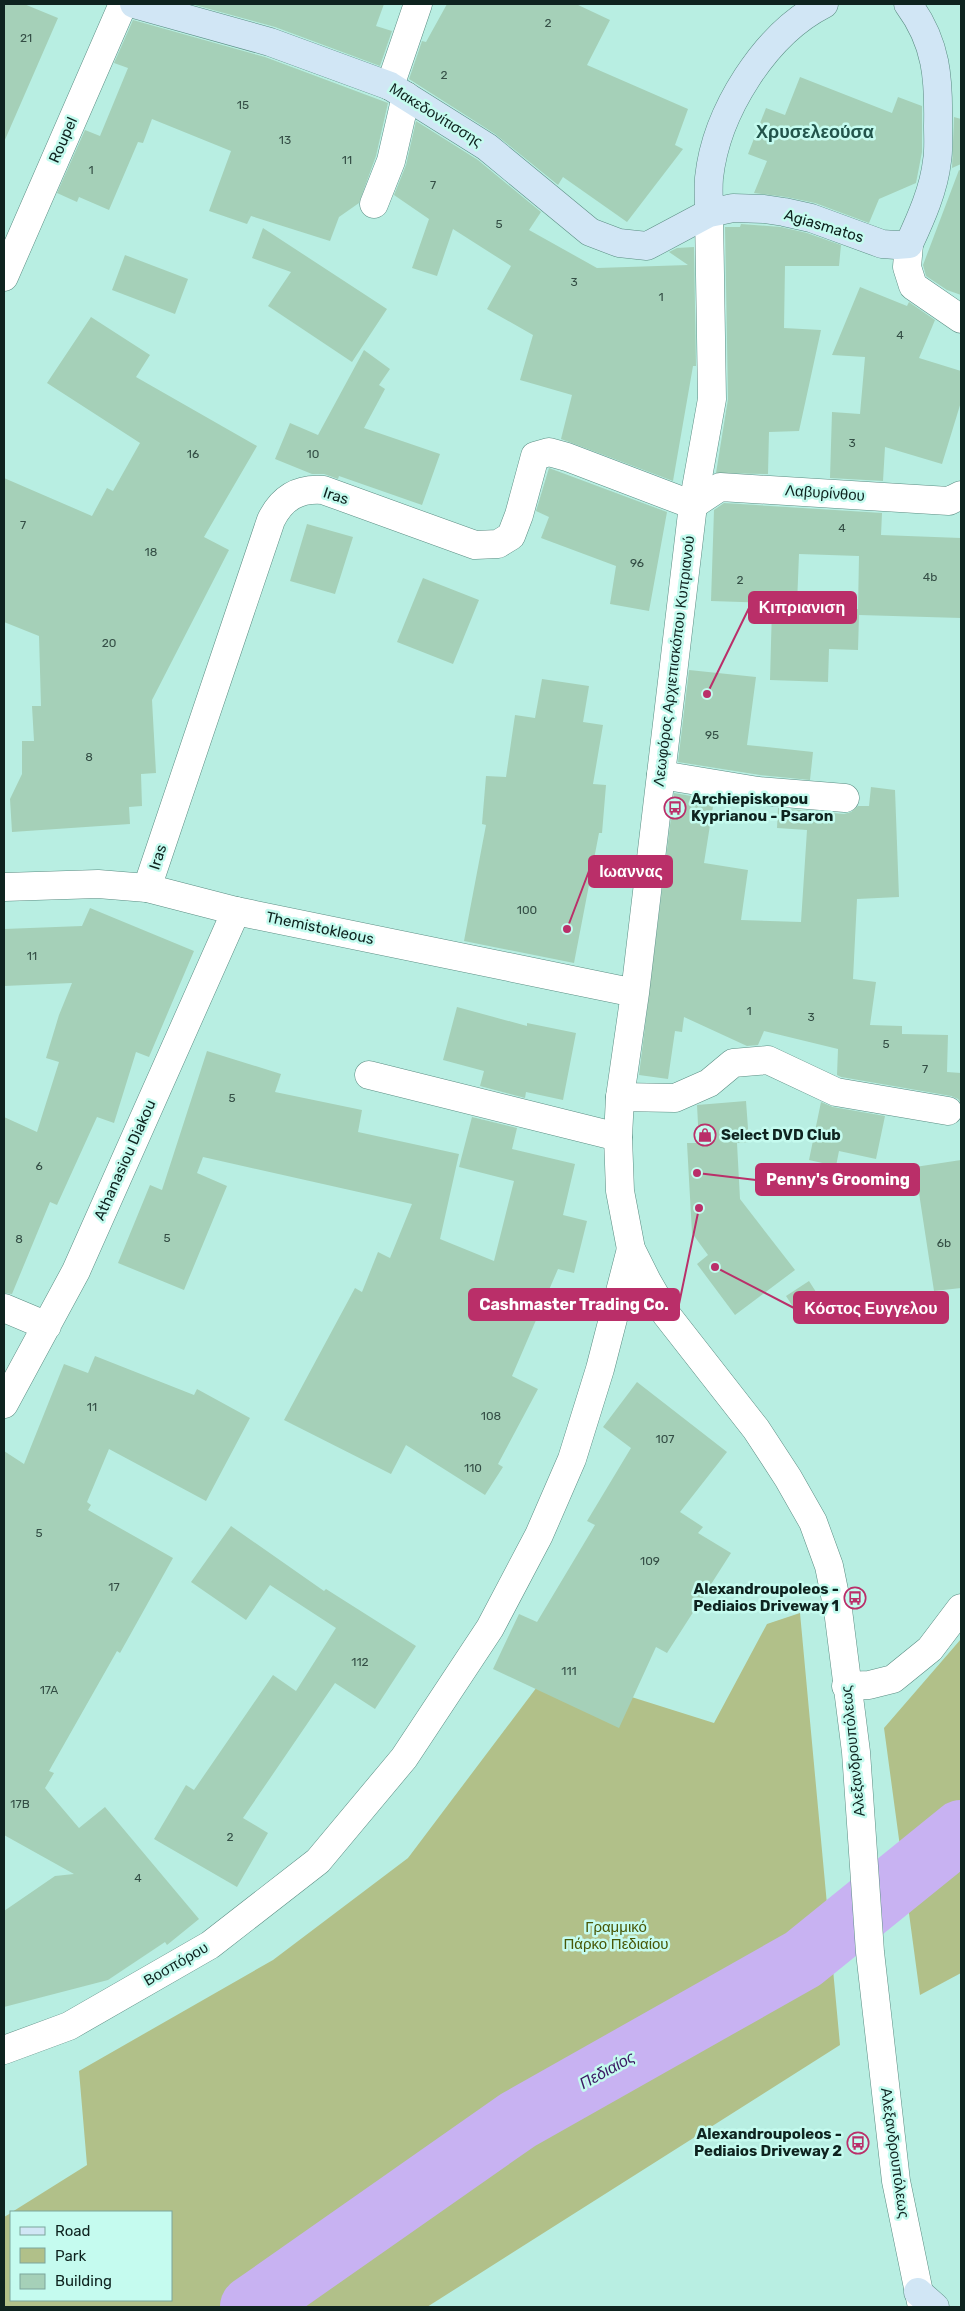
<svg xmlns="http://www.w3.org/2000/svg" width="965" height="2311" viewBox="0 0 965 2311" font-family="Rubik,sans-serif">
<rect width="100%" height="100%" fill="#b8eee2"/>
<!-- green -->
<path fill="#b1c089" d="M 800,1613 L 840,2045 L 427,2307 L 4,2307 L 4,2217 L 11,2213 L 11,2300 L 171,2300 L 171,2212 L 12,2212 L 87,2165 L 79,2071 L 273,1960 L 408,1858 L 549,1671 L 714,1723 L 767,1624 Z
M 961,1639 L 961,1973 L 920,1995 L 884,1728 Z"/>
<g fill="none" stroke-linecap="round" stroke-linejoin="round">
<!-- river -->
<path stroke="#c8b2f2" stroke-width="62" d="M 251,2307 L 518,2120 L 803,1959 L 961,1831"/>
</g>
<!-- building -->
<path fill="#a5d0b8" d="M 4,4 L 24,4 L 58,18 L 4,142 Z
M 191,4 L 384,4 L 376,26 L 392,31 L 380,66 L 275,27 Z
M 447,4 L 576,4 L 610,20 L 587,65 L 688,109 L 675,145 L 683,149 L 627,222 L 563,177 L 558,185 L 495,134 L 409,79 L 422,41 L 426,42 Z
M 133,20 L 265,57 L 388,103 L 376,156 L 359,203 L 339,217 L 330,241 L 251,216 L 247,224 L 209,211 L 231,151 L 152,119 L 143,143 L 138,142 L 109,210 L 79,197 L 77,202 L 57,193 L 85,130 L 100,136 L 128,68 L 114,63 Z
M 800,77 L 892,113 L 898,97 L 922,106 L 922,152 L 916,183 L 879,199 L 869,223 L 815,203 L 786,197 L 754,193 L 767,161 L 748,154 L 766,108 L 785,115 Z
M 954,117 L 961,119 L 961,164 L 952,168 Z
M 416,121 L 478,160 L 541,212 L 529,230 L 597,268 L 688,265 L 669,252 L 677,248 L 694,247 L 696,366 L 693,366 L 673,481 L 561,439 L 572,395 L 520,380 L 533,335 L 487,309 L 511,266 L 453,229 L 437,276 L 412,268 L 429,219 L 394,195 L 406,165 Z
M 959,170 L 961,171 L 961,295 L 947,290 L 926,276 L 923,265 Z
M 741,224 L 781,227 L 807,233 L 841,245 L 839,266 L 785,266 L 784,328 L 821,330 L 799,431 L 769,432 L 768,474 L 716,473 L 728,399 L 725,227 L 740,227 Z
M 263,228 L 387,309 L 352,362 L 268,306 L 291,272 L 252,258 Z
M 125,255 L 188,279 L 175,314 L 112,290 Z
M 860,287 L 907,306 L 909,302 L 935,320 L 919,358 L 961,371 L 961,402 L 942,464 L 885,447 L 883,481 L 830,478 L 832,412 L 860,414 L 865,357 L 832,355 Z
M 91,317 L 150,355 L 136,377 L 257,446 L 204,537 L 229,550 L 152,700 L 156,773 L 141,774 L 142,806 L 129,807 L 130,824 L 12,832 L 10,799 L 22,774 L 22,741 L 34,741 L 32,706 L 41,706 L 39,636 L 4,622 L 4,478 L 92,516 L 107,488 L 113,491 L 140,443 L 47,383 Z
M 364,350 L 390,369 L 379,385 L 385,389 L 364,428 L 440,454 L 422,505 L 339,476 L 338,479 L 324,474 L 312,474 L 275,459 L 290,423 L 318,435 Z
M 549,468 L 667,512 L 649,611 L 610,604 L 616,566 L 541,538 L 549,517 L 536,511 Z
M 724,503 L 882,513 L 881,535 L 961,538 L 961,618 L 859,615 L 858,650 L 829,649 L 828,682 L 770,680 L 772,607 L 858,609 L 859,556 L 799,554 L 797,604 L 711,601 L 714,510 Z
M 307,524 L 353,537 L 335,594 L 290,581 Z
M 423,578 L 479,600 L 453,664 L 397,642 Z
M 689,670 L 756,677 L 747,745 L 813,752 L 810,780 L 760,775 L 678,762 Z
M 542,679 L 589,686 L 583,722 L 603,725 L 593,784 L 606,785 L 602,833 L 599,833 L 574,963 L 464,941 L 486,825 L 482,824 L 486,776 L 506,777 L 515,715 L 535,718 Z
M 871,787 L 895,790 L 899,897 L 857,899 L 853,979 L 876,982 L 870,1025 L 902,1026 L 902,1034 L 948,1035 L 947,1072 L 961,1073 L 961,1103 L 958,1099 L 951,1096 L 841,1077 L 837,1075 L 838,1049 L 764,1031 L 758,1045 L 747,1046 L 684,1017 L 682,1032 L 675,1031 L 668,1079 L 639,1075 L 674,793 L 714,800 L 704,863 L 748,870 L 741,920 L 801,922 L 807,830 L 777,828 L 778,808 L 844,814 L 851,812 L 858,806 L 869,806 Z
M 90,908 L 194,951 L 149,1057 L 136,1052 L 114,1123 L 97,1117 L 57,1205 L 50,1202 L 12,1294 L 4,1293 L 4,1117 L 37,1132 L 59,1062 L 46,1058 L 59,1015 L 72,983 L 4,986 L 4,929 L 82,926 Z
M 457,1007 L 527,1026 L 527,1023 L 576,1033 L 563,1100 L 526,1092 L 525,1098 L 480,1086 L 484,1071 L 443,1060 Z
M 207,1051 L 281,1074 L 275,1092 L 362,1110 L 358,1132 L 459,1154 L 440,1239 L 494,1261 L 514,1181 L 459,1167 L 472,1117 L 517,1128 L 512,1149 L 575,1164 L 563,1215 L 587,1221 L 574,1273 L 558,1269 L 512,1376 L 538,1389 L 498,1464 L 503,1467 L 485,1495 L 406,1445 L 391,1474 L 284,1420 L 355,1288 L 362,1292 L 378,1252 L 390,1258 L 412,1204 L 203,1157 L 197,1173 L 227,1186 L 184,1290 L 118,1263 L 150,1185 L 162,1190 Z
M 746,1101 L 749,1142 L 737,1143 L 740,1199 L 795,1270 L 735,1315 L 697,1264 L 708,1255 L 692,1233 L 687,1143 L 699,1143 L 697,1105 Z
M 821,1102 L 833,1107 L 885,1116 L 876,1159 L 839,1151 L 836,1166 L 809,1160 Z
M 961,1160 L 961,1288 L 934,1291 L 915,1167 Z
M 809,1281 L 827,1309 L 804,1324 L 786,1296 Z
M 95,1356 L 194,1395 L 197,1389 L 250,1418 L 206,1501 L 109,1449 L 87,1502 L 91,1505 L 88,1510 L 173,1558 L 120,1653 L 117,1651 L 49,1771 L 54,1773 L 45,1788 L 79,1828 L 105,1807 L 199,1919 L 167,1945 L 165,1942 L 108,1980 L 4,2007 L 4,1911 L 55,1876 L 74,1874 L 4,1835 L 4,1451 L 24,1464 L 64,1364 L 88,1373 Z
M 637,1382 L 727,1452 L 680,1512 L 703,1527 L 698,1533 L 731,1553 L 667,1653 L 656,1647 L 619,1728 L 493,1669 L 519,1614 L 537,1622 L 595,1525 L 587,1521 L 631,1448 L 603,1427 Z
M 231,1526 L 324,1591 L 326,1589 L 416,1646 L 375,1709 L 335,1683 L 243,1818 L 268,1833 L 237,1887 L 154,1839 L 186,1785 L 194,1790 L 273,1675 L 296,1691 L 336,1628 L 270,1585 L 246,1620 L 191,1582 Z"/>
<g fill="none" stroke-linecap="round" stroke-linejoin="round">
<!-- minor casing -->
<g stroke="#5b8d83" stroke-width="29">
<path id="minor" d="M 390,86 L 418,4
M 374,204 L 391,161 L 406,96
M 4,277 L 123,4
M 661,775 L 758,791 L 845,798
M 147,888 L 271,520 C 282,498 298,488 323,490 L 475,545 L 498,544 L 511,536 L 519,515 L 535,456 L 549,452 L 567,457 L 693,505 L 720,487 L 949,501 L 961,495
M 369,1075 L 618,1137
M 620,1097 L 675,1098 L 709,1083 L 733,1063 L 768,1060 L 836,1092 L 948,1111
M 4,1308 L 47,1326
M 4,1404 L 76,1271 L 236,911
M 846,1686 L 869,1685 L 893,1679 L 930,1649 L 961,1608
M 4,2050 L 69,2026 L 210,1945 L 318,1861 L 404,1758 L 490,1628 L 539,1535 L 572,1459 L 600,1369 L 631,1249"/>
</g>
<!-- tertiary casing -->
<g stroke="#5b8d83" stroke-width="29">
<path id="tertiary" d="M 709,213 L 712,399 L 693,505 L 635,993 L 620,1097 L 618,1137 L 620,1191 L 631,1249 L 647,1281 L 666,1314 L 756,1429 L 788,1478 L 813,1522 L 829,1566 L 838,1610 L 856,1752 L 870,1952 L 896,2181 L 922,2307
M 909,244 L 907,267 L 913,286 L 961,319
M 4,887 L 98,884 L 147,888 L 236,911 L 635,993"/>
</g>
<!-- secondary casing -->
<g stroke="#5b8d83" stroke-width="29">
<path id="secondary" d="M 134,4 L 270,42 L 390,86 L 487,147 L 590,232 L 619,243 L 647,246 L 709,213 L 733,208 L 764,209 L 784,212 L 811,218 L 882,244 L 896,245 L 909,244 C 921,218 934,189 937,161 C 939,150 938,138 938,126 C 939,79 937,43 908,4
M 709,213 C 709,202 708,190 709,178 C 716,112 765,34 824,4
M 918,2292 L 935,2307"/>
</g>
<!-- minor -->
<use href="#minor" stroke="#fff" stroke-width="28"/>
<!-- tertiary -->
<use href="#tertiary" stroke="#fff" stroke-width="28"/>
<!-- secondary -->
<use href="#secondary" stroke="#d1e6f5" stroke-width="28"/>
</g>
<!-- icons -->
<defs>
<g id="bus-ring" transform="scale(1.125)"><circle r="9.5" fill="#c5fbef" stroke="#ba2f69" stroke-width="1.5"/><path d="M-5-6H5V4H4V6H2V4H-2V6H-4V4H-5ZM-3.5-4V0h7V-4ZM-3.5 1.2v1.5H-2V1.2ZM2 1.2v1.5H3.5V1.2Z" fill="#ba2f69"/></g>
<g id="shop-ring" transform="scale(1.125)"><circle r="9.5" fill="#c5fbef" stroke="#ba2f69" stroke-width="1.5"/><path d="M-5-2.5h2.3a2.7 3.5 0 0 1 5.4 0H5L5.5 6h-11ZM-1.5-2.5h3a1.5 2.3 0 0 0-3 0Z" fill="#ba2f69"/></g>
</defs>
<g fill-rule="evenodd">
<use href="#bus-ring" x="675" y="808"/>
<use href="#shop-ring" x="705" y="1135"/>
<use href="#bus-ring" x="855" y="1598"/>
<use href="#bus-ring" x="858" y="2143"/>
</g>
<g text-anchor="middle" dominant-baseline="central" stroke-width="5" stroke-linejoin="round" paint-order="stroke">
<!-- number labels -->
<g font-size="12" fill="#344e45">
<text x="548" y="23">2</text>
<text x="26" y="38">21</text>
<text x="444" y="75">2</text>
<text x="243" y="105">15</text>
<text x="285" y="140">13</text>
<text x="347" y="160">11</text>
<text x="91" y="170">1</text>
<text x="433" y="185">7</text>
<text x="499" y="224">5</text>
<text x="574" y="282">3</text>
<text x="661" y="297">1</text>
<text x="900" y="335">4</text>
<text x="852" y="443">3</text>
<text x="193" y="454">16</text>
<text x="313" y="454">10</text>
<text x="23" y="525">7</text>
<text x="842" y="528">4</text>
<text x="151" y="552">18</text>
<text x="637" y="563">96</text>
<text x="930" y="577">4b</text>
<text x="740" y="580">2</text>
<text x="109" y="643">20</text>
<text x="712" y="735">95</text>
<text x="89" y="757">8</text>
<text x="527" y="910">100</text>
<text x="32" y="956">11</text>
<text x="749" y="1011">1</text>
<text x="811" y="1017">3</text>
<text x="886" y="1044">5</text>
<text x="925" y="1069">7</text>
<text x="232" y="1098">5</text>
<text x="39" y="1166">6</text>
<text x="167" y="1238">5</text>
<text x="19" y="1239">8</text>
<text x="944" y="1243">6b</text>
<text x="92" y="1407">11</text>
<text x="491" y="1416">108</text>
<text x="665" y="1439">107</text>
<text x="473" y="1468">110</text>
<text x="39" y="1533">5</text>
<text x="650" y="1561">109</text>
<text x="114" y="1587">17</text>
<text x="360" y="1662">112</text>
<text x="569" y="1671">111</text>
<text x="49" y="1690">17A</text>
<text x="20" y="1804">17B</text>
<text x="230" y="1837">2</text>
<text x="138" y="1878">4</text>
</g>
<!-- street labels -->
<g font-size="15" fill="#0e231f" stroke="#c5fbef">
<text transform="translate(436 115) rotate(32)">Μακεδονίτισσης</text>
<text transform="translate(63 140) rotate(-66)">Roupel</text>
<text transform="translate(824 226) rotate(17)">Agiasmatos</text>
<text transform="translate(825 493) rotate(4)">Λαβυρίνθου</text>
<text transform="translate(336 496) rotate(18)">Iras</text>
<text transform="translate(674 661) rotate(-83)">Λεωφόρος Αρχιεπισκόπου Κυπριανού</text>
<text transform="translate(158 857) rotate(-72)">Iras</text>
<text transform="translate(320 928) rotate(12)">Themistokleous</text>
<text transform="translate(125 1160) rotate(-66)">Athanasiou Diakou</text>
<text transform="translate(853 1751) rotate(-96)">Αλεξανδρουπόλεως</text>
<text transform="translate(176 1964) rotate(-30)">Βοσπόρου</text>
<text transform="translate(895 2153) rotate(82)">Αλεξανδρουπόλεως</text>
</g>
<!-- poi labels -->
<g font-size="15" font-weight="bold" fill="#0e231f" stroke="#c5fbef" text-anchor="start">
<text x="691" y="799">Archiepiskopou<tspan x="691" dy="17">Kyprianou - Psaron</tspan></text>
<text x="721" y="1135">Select DVD Club</text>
<text x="839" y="1589" text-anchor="end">Alexandroupoleos -<tspan x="839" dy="17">Pediaios Driveway 1</tspan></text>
<text x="842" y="2134" text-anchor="end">Alexandroupoleos -<tspan x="842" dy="17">Pediaios Driveway 2</tspan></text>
</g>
<!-- park labels -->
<g font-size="15" fill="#485707" stroke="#c5fbef">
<text x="616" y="1927">Γραμμικό<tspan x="616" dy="17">Πάρκο Πεδιαίου</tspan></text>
</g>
<!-- water labels -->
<g font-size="16" font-style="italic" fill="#3b1963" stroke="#c5fbef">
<text transform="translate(607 2070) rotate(-29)">Πεδιαίος</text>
</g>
<!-- quarter labels -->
<g font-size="18" font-weight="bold" fill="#22544b" stroke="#c5fbef">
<text x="815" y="132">Χρυσελεούσα</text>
</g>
</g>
<!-- callouts -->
<path fill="none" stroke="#ba2f69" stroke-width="2" d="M707 694L749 608M567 929L589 871M697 1173L756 1180M699 1208L679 1304M715 1267L794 1308"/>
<g fill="#ba2f69" stroke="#c5fbef" stroke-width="2">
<circle cx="707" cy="694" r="5"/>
<circle cx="567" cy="929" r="5"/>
<circle cx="697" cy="1173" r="5"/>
<circle cx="699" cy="1208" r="5"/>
<circle cx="715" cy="1267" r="5"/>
</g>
<g fill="#ba2f69" stroke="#ba2f69" stroke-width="2">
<rect x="749" y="592" width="107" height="31" rx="5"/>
<rect x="589" y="856" width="83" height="31" rx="5"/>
<rect x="756" y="1164" width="163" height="31" rx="5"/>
<rect x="469" y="1289" width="210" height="31" rx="5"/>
<rect x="794" y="1292" width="154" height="31" rx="5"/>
</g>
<g font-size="16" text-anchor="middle" font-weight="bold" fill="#fff">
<text x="802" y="613">Κιπριανιση</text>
<text x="631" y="877">Ιωαννας</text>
<text x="838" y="1185">Penny's Grooming</text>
<text x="574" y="1310">Cashmaster Trading Co.</text>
<text x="871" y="1314">Κόστος Ευγγελου</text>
</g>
<!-- border -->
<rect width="965" height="2311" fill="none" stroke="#0e231f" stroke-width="10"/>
<!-- legend -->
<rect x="10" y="2211" width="162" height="90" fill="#c5fbef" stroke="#7ca59c"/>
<rect x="20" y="2227" width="25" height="8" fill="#d1e6f5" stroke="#7ca59c"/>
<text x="55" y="2236" font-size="15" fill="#0e231f">Road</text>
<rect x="20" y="2248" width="25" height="15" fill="#b1c089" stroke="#7ca59c"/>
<text x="55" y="2261" font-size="15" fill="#0e231f">Park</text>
<rect x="20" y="2274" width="25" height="15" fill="#a5d0b8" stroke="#7ca59c"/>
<text x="55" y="2286" font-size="15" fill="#0e231f">Building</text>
</svg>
